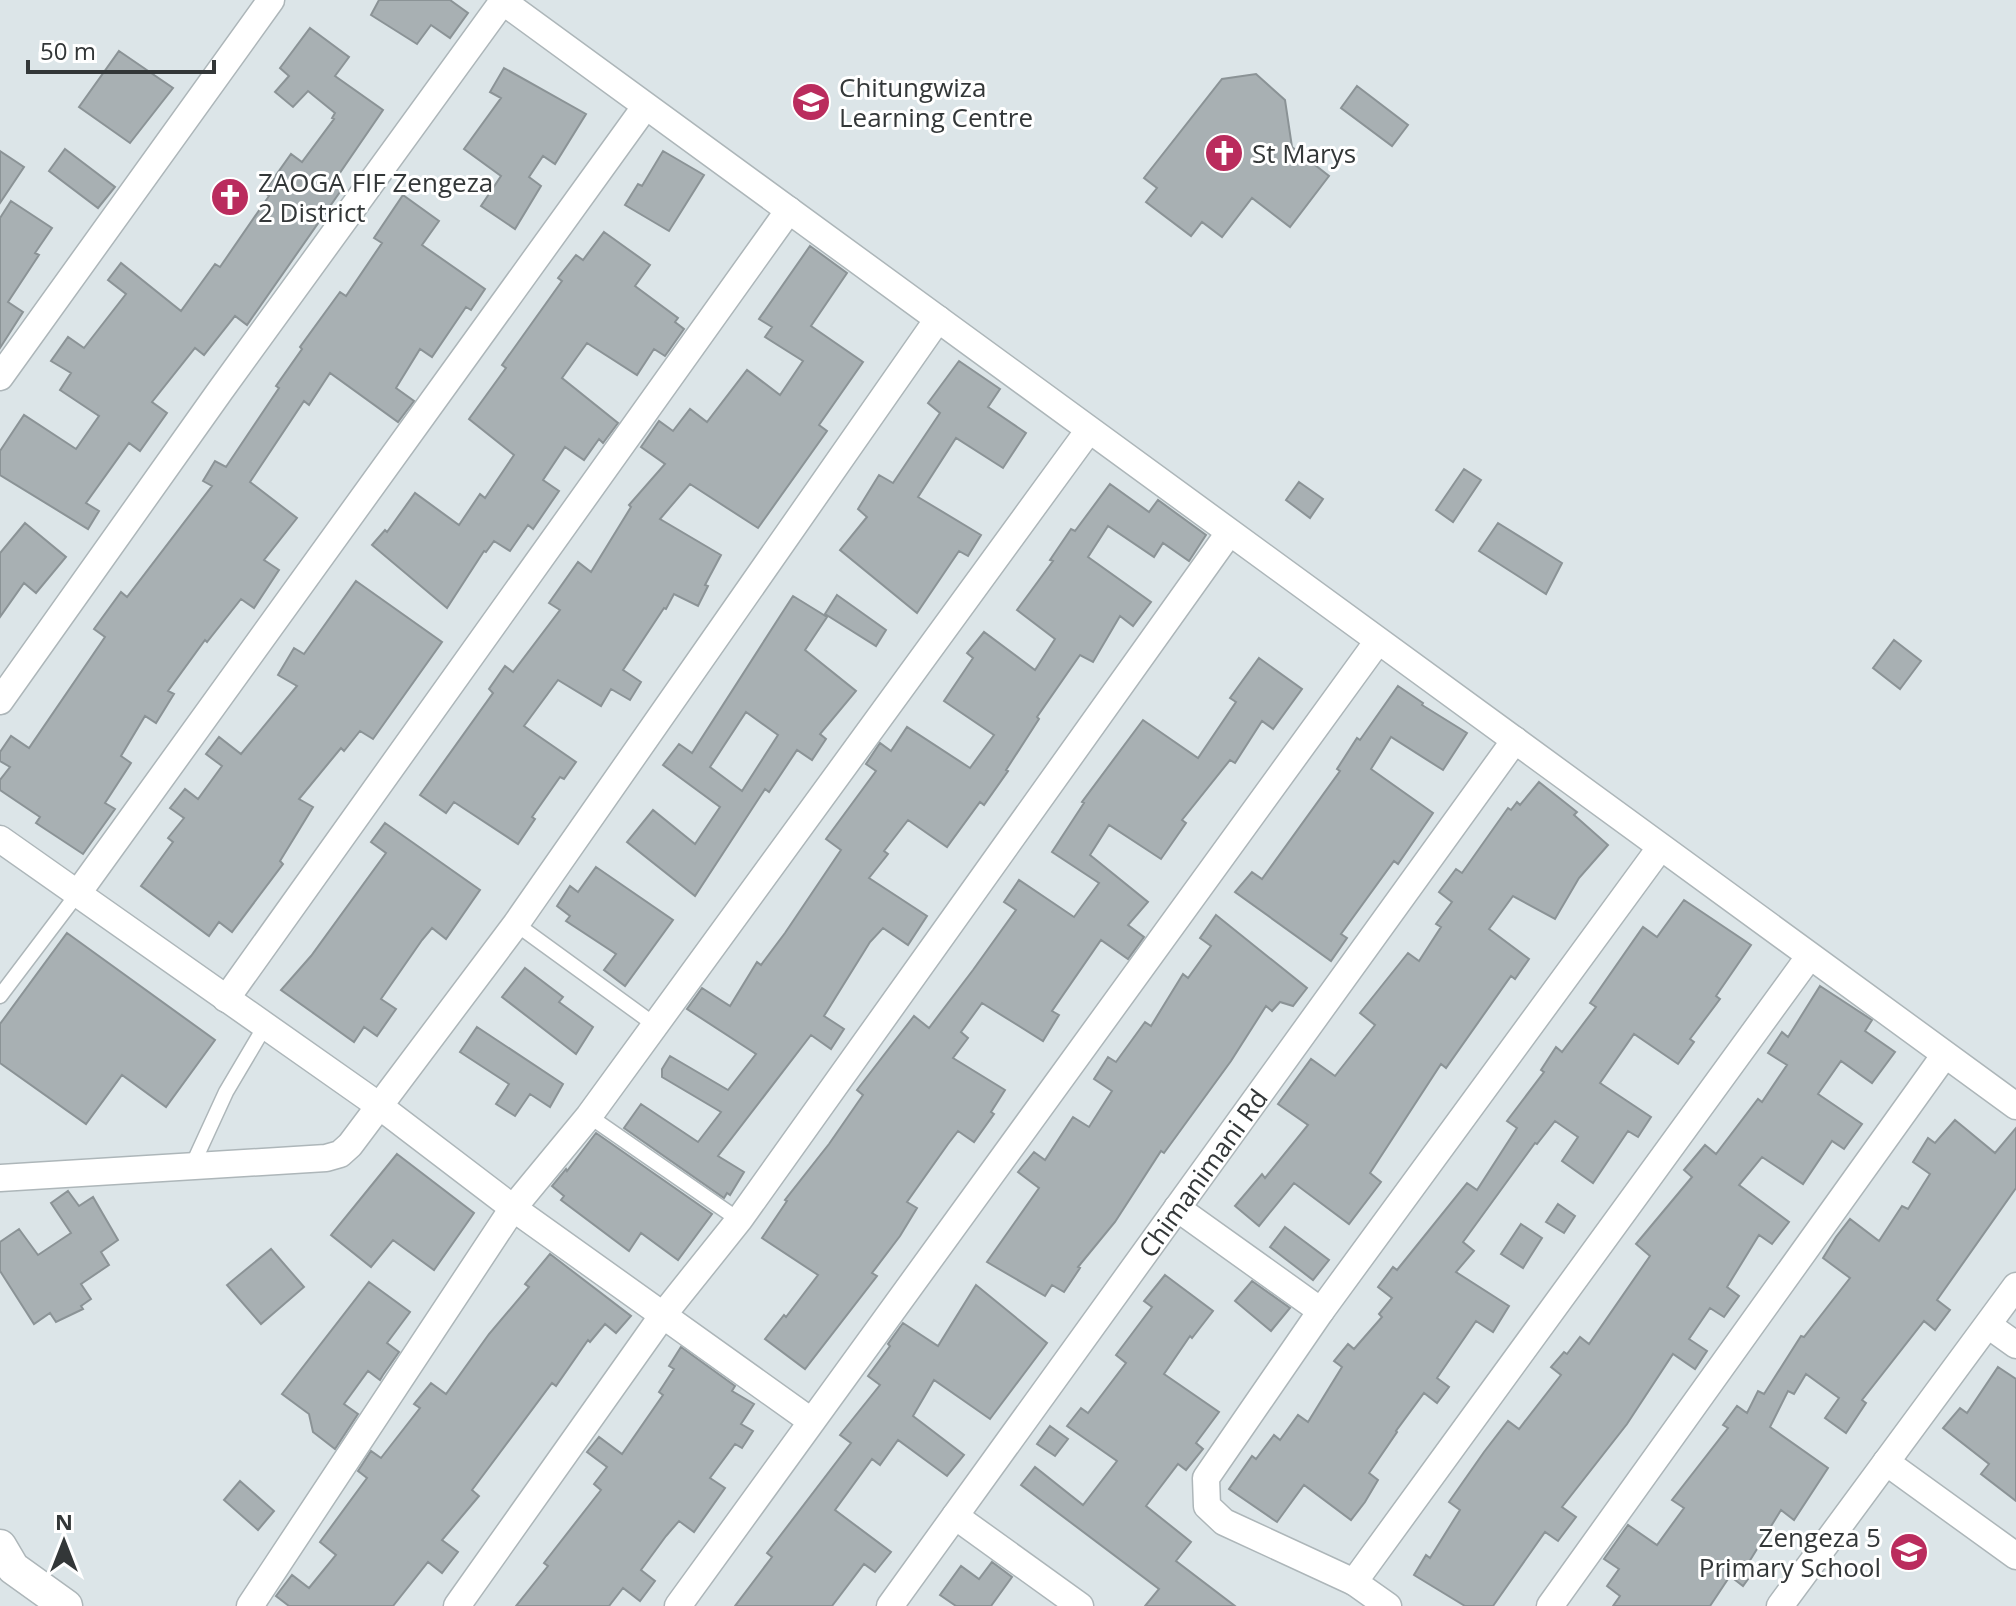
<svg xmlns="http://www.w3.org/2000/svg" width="2016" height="1606" viewBox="0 0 2016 1606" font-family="'Open Sans',sans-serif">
<rect width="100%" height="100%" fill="#dce5e8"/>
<!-- building -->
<path fill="#a8b0b3" stroke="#8b9396" stroke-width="2" fill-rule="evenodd" d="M 379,0 L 450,0 L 468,13 L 450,38 L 431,25 L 417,44 L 371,15 Z
M 310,28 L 349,57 L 335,76 L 383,110 L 333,183 L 342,189 L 247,325 L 235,316 L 204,355 L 195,348 L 152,402 L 167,413 L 140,451 L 129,443 L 86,503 L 99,511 L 88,529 L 0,475 L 0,451 L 24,415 L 76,449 L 99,416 L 60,390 L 71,373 L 51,361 L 68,337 L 84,348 L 126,294 L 108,280 L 121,263 L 181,311 L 215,264 L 220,267 L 269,196 L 264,192 L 291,154 L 302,162 L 334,119 L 332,118 L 335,113 L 308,91 L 293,107 L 275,92 L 289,76 L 280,68 Z
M 119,51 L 173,88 L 130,143 L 79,107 Z
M 504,68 L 586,114 L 555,164 L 543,156 L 529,177 L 541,186 L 515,229 L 481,206 L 501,176 L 464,149 L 501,98 L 490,92 Z
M 1256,74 L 1285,100 L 1292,147 L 1329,176 L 1290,227 L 1252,198 L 1222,237 L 1202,222 L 1191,236 L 1146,202 L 1157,188 L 1144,178 L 1222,79 Z
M 1357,86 L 1408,125 L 1392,146 L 1341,108 Z
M 65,149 L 115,187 L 98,208 L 49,171 Z
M 0,151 L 24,167 L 0,203 Z
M 663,151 L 704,175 L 669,231 L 625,205 L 638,184 L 642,186 Z
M 403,195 L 439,221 L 422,245 L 485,289 L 471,310 L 466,307 L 432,357 L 420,349 L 396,388 L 414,401 L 398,422 L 330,373 L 309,405 L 304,401 L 250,482 L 297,518 L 264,560 L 279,570 L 254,608 L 241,599 L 207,642 L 205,640 L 168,691 L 174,694 L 156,723 L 145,716 L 121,756 L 131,763 L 105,803 L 115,809 L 83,854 L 36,823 L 40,817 L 0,790 L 0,780 L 10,767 L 0,761 L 0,752 L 11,736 L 29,748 L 105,637 L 94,629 L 121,592 L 127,597 L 212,486 L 203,481 L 215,461 L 226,467 L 279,388 L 276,386 L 302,349 L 300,347 L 340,292 L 346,296 L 382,243 L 374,238 Z
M 11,201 L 52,228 L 35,253 L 39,255 L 8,302 L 23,312 L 0,348 L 0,218 Z
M 604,232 L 650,265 L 635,286 L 678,318 L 675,322 L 684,329 L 665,356 L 654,349 L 637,375 L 587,343 L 562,378 L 618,423 L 603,443 L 599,439 L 584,460 L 565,447 L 543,480 L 559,491 L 533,529 L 528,525 L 510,551 L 494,541 L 486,552 L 484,551 L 447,608 L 372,545 L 385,530 L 387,532 L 415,493 L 459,525 L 480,494 L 485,498 L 514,455 L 469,419 L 506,368 L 502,365 L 562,281 L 558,278 L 576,255 L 583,260 Z
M 810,246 L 847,273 L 811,326 L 863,362 L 819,425 L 827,431 L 758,528 L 690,484 L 660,519 L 721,555 L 705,585 L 708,586 L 698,606 L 674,594 L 666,609 L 664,608 L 623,670 L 641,682 L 630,700 L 611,689 L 601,706 L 558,680 L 524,726 L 576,762 L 564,779 L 560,777 L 532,817 L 535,819 L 518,844 L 454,802 L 446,813 L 420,795 L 493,693 L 489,689 L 505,666 L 513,672 L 560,610 L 549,603 L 578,562 L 591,572 L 631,507 L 629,505 L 665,464 L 641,447 L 659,421 L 673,431 L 690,409 L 707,422 L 747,370 L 780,395 L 803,361 L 765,337 L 772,327 L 759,319 Z
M 959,361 L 1000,389 L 988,407 L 1026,433 L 1003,468 L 956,438 L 918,497 L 981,535 L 968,556 L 959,551 L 917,613 L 840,550 L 867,517 L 858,509 L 879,475 L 893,483 L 940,413 L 928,403 Z
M 1464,469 L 1481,480 L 1453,522 L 1436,510 Z
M 1299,482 L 1323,499 L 1310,518 L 1286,500 Z
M 1110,484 L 1149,512 L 1158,500 L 1206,535 L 1189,561 L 1163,543 L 1154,557 L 1108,526 L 1088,557 L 1151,602 L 1133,626 L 1120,616 L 1093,662 L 1080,655 L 1037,717 L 1039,719 L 1006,770 L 1008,771 L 984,805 L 980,802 L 947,847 L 908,820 L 884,851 L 888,854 L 869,878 L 927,916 L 908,945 L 883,928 L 870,942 L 824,1016 L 844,1029 L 831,1049 L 811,1035 L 718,1156 L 744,1172 L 730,1195 L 727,1193 L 724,1198 L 624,1128 L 641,1104 L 698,1142 L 721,1112 L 662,1077 L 662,1069 L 670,1056 L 728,1090 L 756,1054 L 687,1009 L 702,988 L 730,1006 L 757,962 L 761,965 L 785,933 L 841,850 L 826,839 L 876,771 L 866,764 L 880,743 L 891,751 L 907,727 L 970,768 L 994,735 L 944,701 L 973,658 L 967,653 L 984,632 L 1035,670 L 1055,639 L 1017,610 L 1053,561 L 1050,560 L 1071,529 L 1075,531 Z
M 25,523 L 66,557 L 36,593 L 24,583 L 0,617 L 0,553 Z
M 1498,523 L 1562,563 L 1546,594 L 1479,551 Z
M 356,581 L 442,642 L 373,739 L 360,731 L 344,751 L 341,748 L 299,799 L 313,807 L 280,861 L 283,864 L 232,932 L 219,922 L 209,936 L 141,886 L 173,842 L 168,838 L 184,818 L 170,808 L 185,789 L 198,799 L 222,766 L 206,754 L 219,737 L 241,754 L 297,686 L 278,675 L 294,648 L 304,654 Z
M 837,595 L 886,630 L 876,646 L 825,614 Z
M 793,596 L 827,617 L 805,650 L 856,691 L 820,734 L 826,739 L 812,760 L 797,750 L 769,792 L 765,789 L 695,896 L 627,842 L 653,810 L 695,844 L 720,807 L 663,765 L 679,744 L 692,753 ZM 746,712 L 778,735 L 742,791 L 710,767 Z
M 1894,640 L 1921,661 L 1900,689 L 1873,668 Z
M 1259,658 L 1302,689 L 1273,729 L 1262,721 L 1235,763 L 1230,760 L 1182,820 L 1186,823 L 1161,859 L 1109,825 L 1090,855 L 1148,902 L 1128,925 L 1144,937 L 1128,959 L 1101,940 L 1052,1011 L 1059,1015 L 1043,1041 L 982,1003 L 961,1032 L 968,1038 L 953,1058 L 1005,1090 L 991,1112 L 994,1114 L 974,1142 L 958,1131 L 948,1144 L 907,1202 L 917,1208 L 900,1236 L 872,1273 L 877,1276 L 805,1369 L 765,1339 L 784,1315 L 786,1317 L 818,1275 L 762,1238 L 787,1201 L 785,1200 L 829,1144 L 863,1095 L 857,1090 L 914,1016 L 929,1028 L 973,970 L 1016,910 L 1004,902 L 1019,880 L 1074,917 L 1099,883 L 1052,852 L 1084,803 L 1082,802 L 1143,720 L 1198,758 L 1236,702 L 1230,698 Z
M 1398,686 L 1423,703 L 1422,705 L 1467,733 L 1443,770 L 1391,737 L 1371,769 L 1433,813 L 1398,864 L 1394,861 L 1341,934 L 1347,938 L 1331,961 L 1235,892 L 1252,872 L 1262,879 L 1340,771 L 1337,769 L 1357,738 L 1360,740 Z
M 1539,782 L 1577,812 L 1574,815 L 1608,845 L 1579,878 L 1555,919 L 1513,896 L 1489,929 L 1529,959 L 1515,979 L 1511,976 L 1446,1068 L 1441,1064 L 1370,1173 L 1381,1182 L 1349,1224 L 1294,1183 L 1259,1226 L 1235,1206 L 1262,1174 L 1265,1178 L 1308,1125 L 1278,1104 L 1311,1059 L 1335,1076 L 1375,1025 L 1360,1013 L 1408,953 L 1419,961 L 1441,927 L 1436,924 L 1452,902 L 1439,892 L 1456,869 L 1462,873 L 1508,808 L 1511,810 L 1517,802 L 1520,805 Z
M 385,823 L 480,890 L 446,939 L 432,928 L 422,940 L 381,999 L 396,1009 L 377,1036 L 364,1027 L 354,1042 L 281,990 L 311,956 L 386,853 L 371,842 Z
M 596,867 L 673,920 L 625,986 L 604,970 L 616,954 L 566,921 L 570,916 L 557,906 L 570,886 L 578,892 Z
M 1684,900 L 1751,945 L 1716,996 L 1720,999 L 1690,1039 L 1694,1042 L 1678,1064 L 1634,1034 L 1600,1083 L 1651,1117 L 1638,1137 L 1628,1131 L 1593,1183 L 1562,1161 L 1578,1137 L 1555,1121 L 1537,1144 L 1535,1143 L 1463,1242 L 1474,1251 L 1456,1272 L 1509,1306 L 1493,1332 L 1476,1321 L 1437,1378 L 1449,1387 L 1437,1403 L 1424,1393 L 1396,1431 L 1397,1432 L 1369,1473 L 1378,1480 L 1365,1502 L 1351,1520 L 1304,1485 L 1277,1522 L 1229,1489 L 1252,1456 L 1256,1459 L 1274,1435 L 1280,1440 L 1298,1415 L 1308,1422 L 1342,1367 L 1334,1361 L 1348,1344 L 1354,1349 L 1382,1317 L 1379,1314 L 1392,1298 L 1378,1287 L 1393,1267 L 1397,1270 L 1467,1183 L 1477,1190 L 1517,1128 L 1507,1121 L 1544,1072 L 1541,1070 L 1556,1047 L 1562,1052 L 1596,1007 L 1590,1003 L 1643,927 L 1657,937 Z
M 1216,915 L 1307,988 L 1293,1006 L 1280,1002 L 1272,1011 L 1266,1006 L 1231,1061 L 1164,1153 L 1161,1151 L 1115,1222 L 1078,1267 L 1080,1268 L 1064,1292 L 1052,1285 L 1045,1296 L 987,1262 L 1039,1188 L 1018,1172 L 1034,1152 L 1045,1160 L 1073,1117 L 1089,1127 L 1112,1091 L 1094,1079 L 1108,1057 L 1116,1062 L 1145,1022 L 1151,1026 L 1183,974 L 1188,978 L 1211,946 L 1200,938 Z
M 67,933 L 215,1040 L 166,1107 L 122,1075 L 86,1124 L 0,1063 L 0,1024 Z
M 525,968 L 563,997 L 559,1002 L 593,1027 L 576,1054 L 502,997 Z
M 1820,986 L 1872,1020 L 1865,1031 L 1895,1052 L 1872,1083 L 1841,1061 L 1818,1094 L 1862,1124 L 1844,1149 L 1832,1141 L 1803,1184 L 1762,1157 L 1739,1185 L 1789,1222 L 1772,1244 L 1759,1235 L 1727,1287 L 1739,1296 L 1724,1317 L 1710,1308 L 1689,1339 L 1707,1351 L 1695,1369 L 1673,1354 L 1627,1424 L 1562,1507 L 1576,1517 L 1558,1541 L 1545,1532 L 1493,1606 L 1465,1606 L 1414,1575 L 1426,1555 L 1430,1558 L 1460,1510 L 1449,1502 L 1484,1452 L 1508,1421 L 1519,1429 L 1561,1375 L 1551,1367 L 1564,1352 L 1567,1354 L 1580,1337 L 1589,1344 L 1650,1256 L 1636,1244 L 1692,1177 L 1684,1170 L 1705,1145 L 1716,1154 L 1758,1099 L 1762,1102 L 1787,1065 L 1768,1053 L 1782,1032 L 1788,1037 Z
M 477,1027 L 563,1084 L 550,1107 L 530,1094 L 515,1116 L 496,1104 L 509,1084 L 460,1052 Z
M 1955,1120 L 1995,1153 L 2016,1128 L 2016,1188 L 1937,1300 L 1950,1310 L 1935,1330 L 1924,1321 L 1862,1400 L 1866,1403 L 1846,1433 L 1825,1418 L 1839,1398 L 1806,1374 L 1794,1394 L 1788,1391 L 1770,1427 L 1828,1468 L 1794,1520 L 1781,1510 L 1749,1562 L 1756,1568 L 1743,1586 L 1730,1576 L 1710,1606 L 1613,1606 L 1620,1596 L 1607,1586 L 1619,1569 L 1604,1559 L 1628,1525 L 1657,1545 L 1684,1508 L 1672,1500 L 1728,1428 L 1723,1425 L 1737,1406 L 1747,1413 L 1758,1391 L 1764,1394 L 1801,1336 L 1804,1337 L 1850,1278 L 1823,1258 L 1836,1237 L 1850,1219 L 1879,1241 L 1902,1206 L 1908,1209 L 1930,1174 L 1913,1162 L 1928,1138 L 1935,1143 Z
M 596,1133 L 712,1214 L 678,1260 L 641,1233 L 629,1251 L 561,1200 L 564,1196 L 552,1186 L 566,1169 L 567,1171 Z
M 397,1154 L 474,1213 L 434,1270 L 393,1240 L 371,1267 L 331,1235 Z
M 68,1191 L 79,1206 L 93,1197 L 118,1240 L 101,1252 L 109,1265 L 81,1284 L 91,1299 L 81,1306 L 83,1309 L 56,1322 L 50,1313 L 34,1324 L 0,1271 L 0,1242 L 19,1229 L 38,1255 L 71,1233 L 51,1203 Z
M 1558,1204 L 1575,1216 L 1564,1233 L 1546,1222 Z
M 1521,1224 L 1542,1238 L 1523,1268 L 1501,1254 Z
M 1285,1227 L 1329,1260 L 1313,1280 L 1270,1247 Z
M 271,1249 L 304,1287 L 261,1324 L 227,1285 Z
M 550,1254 L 631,1316 L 616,1333 L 605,1324 L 590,1342 L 588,1340 L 556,1386 L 552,1383 L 472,1490 L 479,1496 L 442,1540 L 458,1552 L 442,1573 L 428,1562 L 393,1606 L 289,1606 L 276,1596 L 292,1575 L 309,1588 L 336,1555 L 320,1542 L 367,1478 L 358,1471 L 371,1451 L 381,1458 L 420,1408 L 414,1404 L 431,1383 L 446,1394 L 489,1334 L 529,1287 L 525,1284 Z
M 1165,1275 L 1213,1311 L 1192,1338 L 1190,1336 L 1164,1374 L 1219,1412 L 1196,1443 L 1203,1449 L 1186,1470 L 1178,1464 L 1146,1506 L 1191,1542 L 1176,1561 L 1235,1606 L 1145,1606 L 1159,1589 L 1021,1485 L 1035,1467 L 1083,1505 L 1117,1461 L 1067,1426 L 1081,1408 L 1088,1413 L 1126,1363 L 1116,1355 L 1152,1307 L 1144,1301 Z
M 1252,1281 L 1290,1308 L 1271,1331 L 1235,1301 Z
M 369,1282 L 410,1312 L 387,1343 L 399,1352 L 383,1375 L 380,1380 L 368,1371 L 344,1404 L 358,1414 L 335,1449 L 313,1432 L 309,1414 L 282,1394 Z
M 976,1285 L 1047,1343 L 990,1419 L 934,1380 L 913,1416 L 964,1455 L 947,1476 L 898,1440 L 880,1465 L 872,1459 L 835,1510 L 891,1552 L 875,1572 L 864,1564 L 832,1606 L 735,1606 L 772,1557 L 767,1553 L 851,1443 L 840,1435 L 880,1385 L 868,1376 L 890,1346 L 888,1344 L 903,1323 L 938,1346 Z
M 681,1347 L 735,1386 L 732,1391 L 754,1404 L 741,1424 L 753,1431 L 742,1448 L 735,1444 L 710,1478 L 725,1488 L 694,1532 L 679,1521 L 666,1536 L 641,1570 L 655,1581 L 640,1601 L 623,1588 L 609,1606 L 516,1606 L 548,1566 L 544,1563 L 601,1490 L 594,1484 L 607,1467 L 587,1452 L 599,1437 L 622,1454 L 663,1395 L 659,1392 L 674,1369 L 669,1366 Z
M 1998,1367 L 2016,1379 L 2016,1501 L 1981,1474 L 1989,1464 L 1943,1428 L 1960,1408 L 1967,1413 Z
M 1050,1426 L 1068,1439 L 1055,1456 L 1037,1444 Z
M 240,1481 L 274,1511 L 258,1530 L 224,1500 Z
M 992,1562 L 1012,1577 L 991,1606 L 956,1606 L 940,1595 L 961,1566 L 979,1579 Z"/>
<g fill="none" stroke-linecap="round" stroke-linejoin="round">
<!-- service casing -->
<g stroke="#adb6b9" stroke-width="17">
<path id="service" d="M 516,924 L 655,1025
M 0,996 L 78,893
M 589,1116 L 739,1220
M 192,1166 L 226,1092 L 265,1026"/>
</g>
<!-- minor casing -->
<g stroke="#adb6b9" stroke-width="29">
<g id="minor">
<path d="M 501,0 L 2016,1106"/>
<path d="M 0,377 L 271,0"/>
<path d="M 0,701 L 220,391 L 503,1"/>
<path d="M 0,839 L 378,1105 L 513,1208 L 811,1421"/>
<path d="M 78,893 L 645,107"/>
<path d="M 226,999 L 789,210"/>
<path d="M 0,1178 L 326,1158 L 340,1154 L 350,1145 L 516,924 L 938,319"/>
<path d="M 1177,1208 L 1321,1311"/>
<path d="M 1988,1325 L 2016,1345"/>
<path d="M 1886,1462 L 2016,1556"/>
<path d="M 955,1516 L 1080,1606"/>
<path d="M 1354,1582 L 1224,1522 L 1207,1506 L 1206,1478 L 1321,1311 L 1660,848"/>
<path d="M 250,1606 L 513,1208 L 589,1116 L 1089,430"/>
<path d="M 457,1606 L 663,1315 L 739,1220 L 1229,533"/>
<path d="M 678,1606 L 1378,641"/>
<path id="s1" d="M 890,1606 L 1515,740"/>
<path d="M 1388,1606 L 1354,1582 L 1809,957"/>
<path d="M 1550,1606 L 1944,1056"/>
<path d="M 1780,1606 L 2016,1286"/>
</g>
</g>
<!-- tertiary casing -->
<g stroke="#adb6b9" stroke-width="35">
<path id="tertiary" d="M 0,1546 L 13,1568 L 66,1606"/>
</g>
<!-- service -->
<use href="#service" stroke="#fff" stroke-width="14"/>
<!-- minor -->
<use href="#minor" stroke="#fff" stroke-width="26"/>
<!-- tertiary -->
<use href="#tertiary" stroke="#fff" stroke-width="32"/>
</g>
<!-- icons -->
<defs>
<g id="university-disc" transform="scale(2)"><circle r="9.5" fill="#ba2c5d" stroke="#fff"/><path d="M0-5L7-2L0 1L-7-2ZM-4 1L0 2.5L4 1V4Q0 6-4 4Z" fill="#fff"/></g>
<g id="church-disc" transform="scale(2)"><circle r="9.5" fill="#ba2c5d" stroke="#fff"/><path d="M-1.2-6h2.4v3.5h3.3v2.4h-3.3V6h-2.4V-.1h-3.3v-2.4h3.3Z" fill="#fff"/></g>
<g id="school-disc" transform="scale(2)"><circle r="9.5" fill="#ba2c5d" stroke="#fff"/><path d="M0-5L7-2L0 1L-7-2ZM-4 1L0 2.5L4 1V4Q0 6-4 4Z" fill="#fff"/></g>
</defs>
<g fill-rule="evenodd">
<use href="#university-disc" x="811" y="102"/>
<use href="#church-disc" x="1224" y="153"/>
<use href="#church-disc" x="230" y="197"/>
<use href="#school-disc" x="1909" y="1552"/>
</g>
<g text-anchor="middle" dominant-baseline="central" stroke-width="6" stroke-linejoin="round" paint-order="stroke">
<!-- poi labels -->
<g font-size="26" fill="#333738" stroke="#fff" text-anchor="start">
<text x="839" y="87">Chitungwiza<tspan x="839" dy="30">Learning Centre</tspan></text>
<text x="1252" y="153">St Marys</text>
<text x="258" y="182">ZAOGA FIF Zengeza<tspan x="258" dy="30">2 District</tspan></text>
<text x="1881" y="1537" text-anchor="end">Zengeza 5<tspan x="1881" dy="30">Primary School</tspan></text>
</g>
<!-- street labels -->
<g font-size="26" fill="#333738" stroke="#fff">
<text stroke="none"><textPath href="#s1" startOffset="534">Chimanimani Rd</textPath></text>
</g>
</g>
<!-- north arrow -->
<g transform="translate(64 1542)" stroke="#ffffff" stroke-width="6" paint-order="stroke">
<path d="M0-6L14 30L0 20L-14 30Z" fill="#333738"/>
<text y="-12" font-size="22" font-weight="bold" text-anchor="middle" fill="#333738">N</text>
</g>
<!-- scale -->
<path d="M28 60v12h186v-12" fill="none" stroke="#333738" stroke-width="4"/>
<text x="40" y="60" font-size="24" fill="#333738" stroke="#ffffff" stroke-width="6" paint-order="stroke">50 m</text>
</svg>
